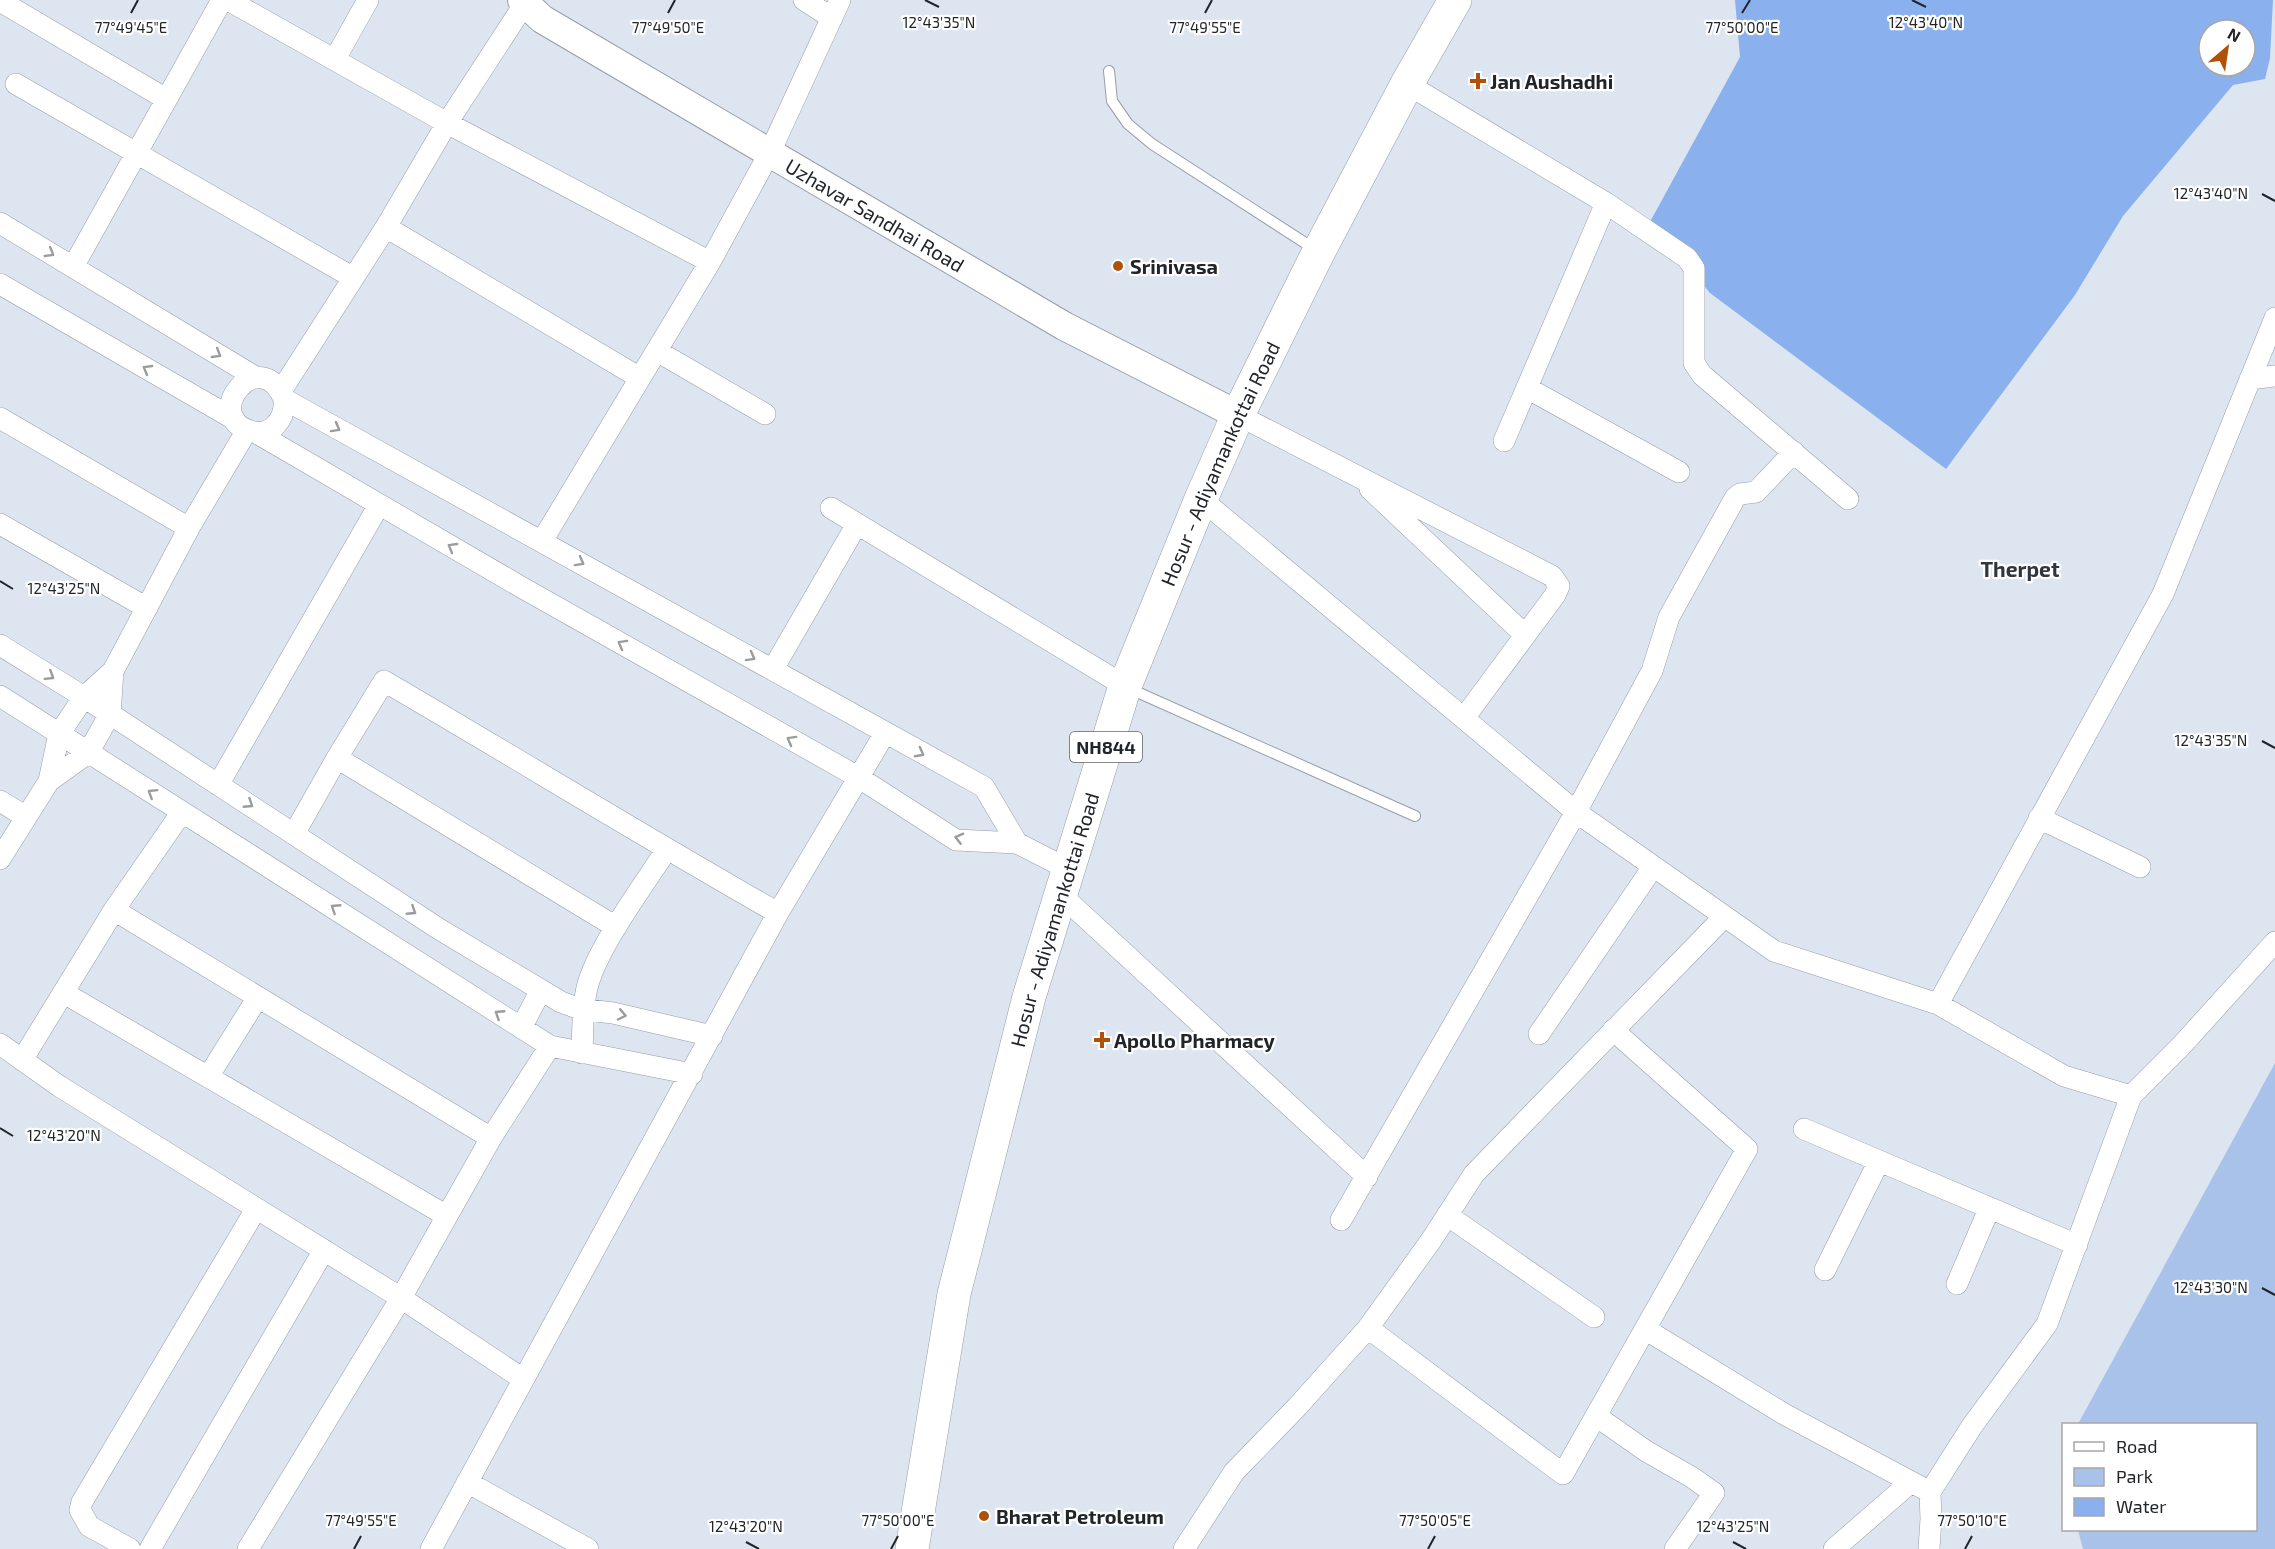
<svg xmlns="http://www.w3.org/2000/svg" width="2275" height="1549" viewBox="0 0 2275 1549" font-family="'Exo 2',sans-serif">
<rect width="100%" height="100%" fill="#dde5f1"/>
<!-- green -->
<path fill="#a9c2e9" d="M 2275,1063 L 2275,1549 L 2083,1549 L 2078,1530 L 2256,1530 L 2256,1424 L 2078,1424 Z"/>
<!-- water -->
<path fill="#8ab1ed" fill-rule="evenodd" d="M 1735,0 L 2273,0 L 2270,58 L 2265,79 L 2233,85 L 2123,216 L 2075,295 L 1946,469 L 1710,293 L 1651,220 L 1740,57 ZM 2209,30 L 2245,30 L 2245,66 L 2209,66 Z"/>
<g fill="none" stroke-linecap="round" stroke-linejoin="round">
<!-- lane casing -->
<g stroke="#969da8" stroke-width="12">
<path id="lane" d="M 1109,71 L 1112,101 L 1128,124 L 1152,144 L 1316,250
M 1128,688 L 1415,816"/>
</g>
<!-- street casing -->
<g stroke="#969da8" stroke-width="22">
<path id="street" d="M 228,0 L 447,123 L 710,262
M 804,0 L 832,18
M 0,1 L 166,99
M 335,59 L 368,0
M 16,84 L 352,277
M 1407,84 L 1606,203 L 1687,258 L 1694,268 L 1694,363 L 1702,375 L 1848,499
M 0,223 L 257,378
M 386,227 L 640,378
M 73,267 L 222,0
M 0,284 L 234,419
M 657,351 L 765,414
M 2250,379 L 2275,376
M 1527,388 L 1679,472
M 281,391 L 386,227 L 447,123 L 527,0
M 284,399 C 286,419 271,438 250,431 C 200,415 260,342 284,399 L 984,787 L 1017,843
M 1238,415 L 1552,576 L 1559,586 L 1555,595 L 1464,718
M 0,418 L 189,528
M 255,432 L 521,587 L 858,777 L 956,840 L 1017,843 L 1068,869
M 1504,441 L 1606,203
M 1370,489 L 1524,634
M 1201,499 L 1576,812 L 1774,951 L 1938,1004 L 2163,594 L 2275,318
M 831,508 L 1125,686
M 0,524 L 147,608
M 542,541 L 710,262 L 770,152 L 840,0
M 0,645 L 84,697 L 439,929 L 561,1002 L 580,1009 L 613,1013 L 712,1036
M 773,669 L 857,524
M 0,696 L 550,1046 L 692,1074
M 337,758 L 384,681 C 516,758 646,838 778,913
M 49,781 L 88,753 L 110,714 L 113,671
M 218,785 L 379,505
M 0,801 L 26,817
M 2039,818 L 2140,867
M 294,834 L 337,758 L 616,927
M 0,859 L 49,781 L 59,734 L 84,697 L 113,671 L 189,528 L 247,430
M 1060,894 L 1367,1177
M 114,910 L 491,1138
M 64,993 L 447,1216 L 491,1138 L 550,1046
M 1938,1004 L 2064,1076 L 2131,1096 L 2182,1045 L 2275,942
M 521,1028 L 541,990
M 1539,1034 L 1653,867
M 0,1044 L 59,1086 L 401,1298 L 523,1379
M 582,1053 C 583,1033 582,1013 586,993 C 592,954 644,885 667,849
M 22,1060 L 114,910 L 182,812
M 208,1077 L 258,997
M 1804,1129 L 2077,1245
M 1447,1215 L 1594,1317
M 1341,1220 L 1576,812 L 1652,671 L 1669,617 L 1735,498 L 1740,494 L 1756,492 L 1794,452
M 1825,1270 L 1879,1161
M 1957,1284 L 1989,1209
M 1368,1328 L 1563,1474 L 1747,1149 L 1613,1030
M 1645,1329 L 1784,1414 L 1930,1492
M 1596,1416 L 1646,1451 L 1693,1478 L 1714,1493 L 1675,1549
M 467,1482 L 588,1549
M 130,1549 L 89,1526 L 80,1510 L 82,1502 L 256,1209
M 150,1549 L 324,1250
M 248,1549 L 401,1298 L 447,1216
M 431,1549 L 778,913 L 885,733
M 1184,1549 L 1234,1472 L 1297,1407 L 1368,1328 L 1432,1239 L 1474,1174 L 1724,917
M 1834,1549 L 1911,1482
M 1929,1549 L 1931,1519 L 1930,1492 L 1972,1426 L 2047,1324 L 2131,1096"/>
</g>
<!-- secondary casing -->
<g stroke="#969da8" stroke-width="30">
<g id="secondary">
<path id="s1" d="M 522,0 L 542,19 L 1064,326 L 1238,415"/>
</g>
</g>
<!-- highway casing -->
<g stroke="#969da8" stroke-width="34">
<g id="highway">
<path id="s2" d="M 912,1549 L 954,1294 L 1029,997 L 1125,686 L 1201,499 L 1238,415 L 1319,251 L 1407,84 L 1455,0"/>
</g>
</g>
<!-- lane -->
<use href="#lane" stroke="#fff" stroke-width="10"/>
<!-- street -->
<use href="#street" stroke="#fff" stroke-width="21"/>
<!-- secondary -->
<use href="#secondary" stroke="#fff" stroke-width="28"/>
<!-- highway -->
<use href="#highway" stroke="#fff" stroke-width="33"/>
</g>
<!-- one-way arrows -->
<defs><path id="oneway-chevron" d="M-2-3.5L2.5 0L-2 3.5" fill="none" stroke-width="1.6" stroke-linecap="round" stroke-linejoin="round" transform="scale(1.5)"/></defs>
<g stroke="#9b9c9e">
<use href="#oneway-chevron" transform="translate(50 253) rotate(31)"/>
<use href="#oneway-chevron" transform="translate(217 354) rotate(31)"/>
<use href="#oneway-chevron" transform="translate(147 369) rotate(-150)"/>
<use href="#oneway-chevron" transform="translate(336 428) rotate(29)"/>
<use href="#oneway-chevron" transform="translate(452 547) rotate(-150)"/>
<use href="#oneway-chevron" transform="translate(580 562) rotate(29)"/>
<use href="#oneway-chevron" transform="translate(622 644) rotate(-151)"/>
<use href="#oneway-chevron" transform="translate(751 657) rotate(29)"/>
<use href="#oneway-chevron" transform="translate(50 676) rotate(32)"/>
<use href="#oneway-chevron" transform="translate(791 740) rotate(-151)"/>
<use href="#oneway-chevron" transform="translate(920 753) rotate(28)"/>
<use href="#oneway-chevron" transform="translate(152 793) rotate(-148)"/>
<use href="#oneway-chevron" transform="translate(249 804) rotate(33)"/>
<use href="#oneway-chevron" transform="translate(959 838) rotate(-166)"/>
<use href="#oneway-chevron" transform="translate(335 908) rotate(-147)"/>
<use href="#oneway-chevron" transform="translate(412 911) rotate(33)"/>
<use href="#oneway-chevron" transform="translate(499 1014) rotate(-147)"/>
<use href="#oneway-chevron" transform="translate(622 1015) rotate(12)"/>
</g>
<!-- ticks -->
<path fill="none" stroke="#212428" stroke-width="2" d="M 925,0 L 939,7M 1912,0 L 1926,7M 131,13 L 138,0M 668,13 L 675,0M 1205,13 L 1212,0M 1742,13 L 1750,0M 2262,194 L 2275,201M 0,581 L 13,589M 2262,741 L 2275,748M 0,1128 L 13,1136M 2262,1288 L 2275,1295M 746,1542 L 759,1549M 1733,1542 L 1746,1549M 354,1549 L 361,1536M 891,1549 L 898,1536M 1428,1549 L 1435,1536M 1965,1549 L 1972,1536"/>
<!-- markers -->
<g fill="#b15107" stroke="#fff" stroke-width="2">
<path d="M1475 72h6v6h6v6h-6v6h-6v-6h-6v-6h6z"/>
<circle cx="1118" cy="266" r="6"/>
<path d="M1099 1031h6v6h6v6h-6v6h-6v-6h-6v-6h6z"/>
<circle cx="984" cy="1516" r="6"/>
</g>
<g text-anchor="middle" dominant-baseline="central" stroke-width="4.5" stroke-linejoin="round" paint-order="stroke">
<!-- shield labels -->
<rect fill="#fff" stroke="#646668" stroke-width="1.5" x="1070" y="732" width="72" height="30" rx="4.5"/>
<g font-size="18" font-weight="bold" fill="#212428">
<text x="1106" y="747">NH844</text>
</g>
<!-- poi labels -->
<g font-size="20" font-weight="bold" fill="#212428" stroke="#fff" text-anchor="start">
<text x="1490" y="81">Jan Aushadhi</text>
<text x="1130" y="266">Srinivasa</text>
<text x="1114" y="1040">Apollo Pharmacy</text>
<text x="996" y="1516">Bharat Petroleum</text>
</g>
<!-- street labels -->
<g font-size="20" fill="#212428" stroke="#fff">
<text stroke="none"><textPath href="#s1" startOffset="414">Uzhavar Sandhai Road</textPath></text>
<text stroke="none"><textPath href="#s2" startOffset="1132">Hosur - Adiyamankottai Road</textPath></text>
<text stroke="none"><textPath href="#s2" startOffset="646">Hosur - Adiyamankottai Road</textPath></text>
</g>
<!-- neighbourhood labels -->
<g font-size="21" font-weight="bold" fill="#30363f" stroke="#fff">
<text x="2020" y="568">Therpet</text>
</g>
</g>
<g font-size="15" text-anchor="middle" fill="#212428" stroke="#fff" stroke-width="4.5" stroke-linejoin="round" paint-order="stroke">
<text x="939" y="28">12°43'35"N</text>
<text x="1926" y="28">12°43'40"N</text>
<text x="131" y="33">77°49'45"E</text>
<text x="668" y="33">77°49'50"E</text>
<text x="1205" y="33">77°49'55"E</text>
<text x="1742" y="33">77°50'00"E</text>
<text x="2211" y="199">12°43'40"N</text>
<text x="64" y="594">12°43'25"N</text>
<text x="2211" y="746">12°43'35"N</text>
<text x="64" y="1141">12°43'20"N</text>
<text x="2211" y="1293">12°43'30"N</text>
<text x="361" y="1526">77°49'55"E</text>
<text x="898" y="1526">77°50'00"E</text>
<text x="1435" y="1526">77°50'05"E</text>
<text x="1972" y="1526">77°50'10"E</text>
<text x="746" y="1532">12°43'20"N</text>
<text x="1733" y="1532">12°43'25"N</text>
</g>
<!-- legend -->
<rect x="2062" y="1423" width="195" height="108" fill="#ffffff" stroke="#a6a7a9" stroke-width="1.5"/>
<rect x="2074" y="1442" width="30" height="9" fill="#ffffff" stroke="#a6a7a9" stroke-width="1.5"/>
<text x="2116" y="1453" font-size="18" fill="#212428">Road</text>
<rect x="2074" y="1468" width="30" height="18" fill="#a9c2e9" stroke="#a6a7a9" stroke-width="1.5"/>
<text x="2116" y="1483" font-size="18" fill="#212428">Park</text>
<rect x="2074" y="1498" width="30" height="18" fill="#8ab1ed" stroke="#a6a7a9" stroke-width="1.5"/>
<text x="2116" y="1513" font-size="18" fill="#212428">Water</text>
<!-- north arrow -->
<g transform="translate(2227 48) rotate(29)"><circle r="28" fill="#ffffff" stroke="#a6a7a9" stroke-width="1.5"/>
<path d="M0-4.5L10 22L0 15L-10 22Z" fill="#b15107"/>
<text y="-9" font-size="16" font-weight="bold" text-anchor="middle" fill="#212428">N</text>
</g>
</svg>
